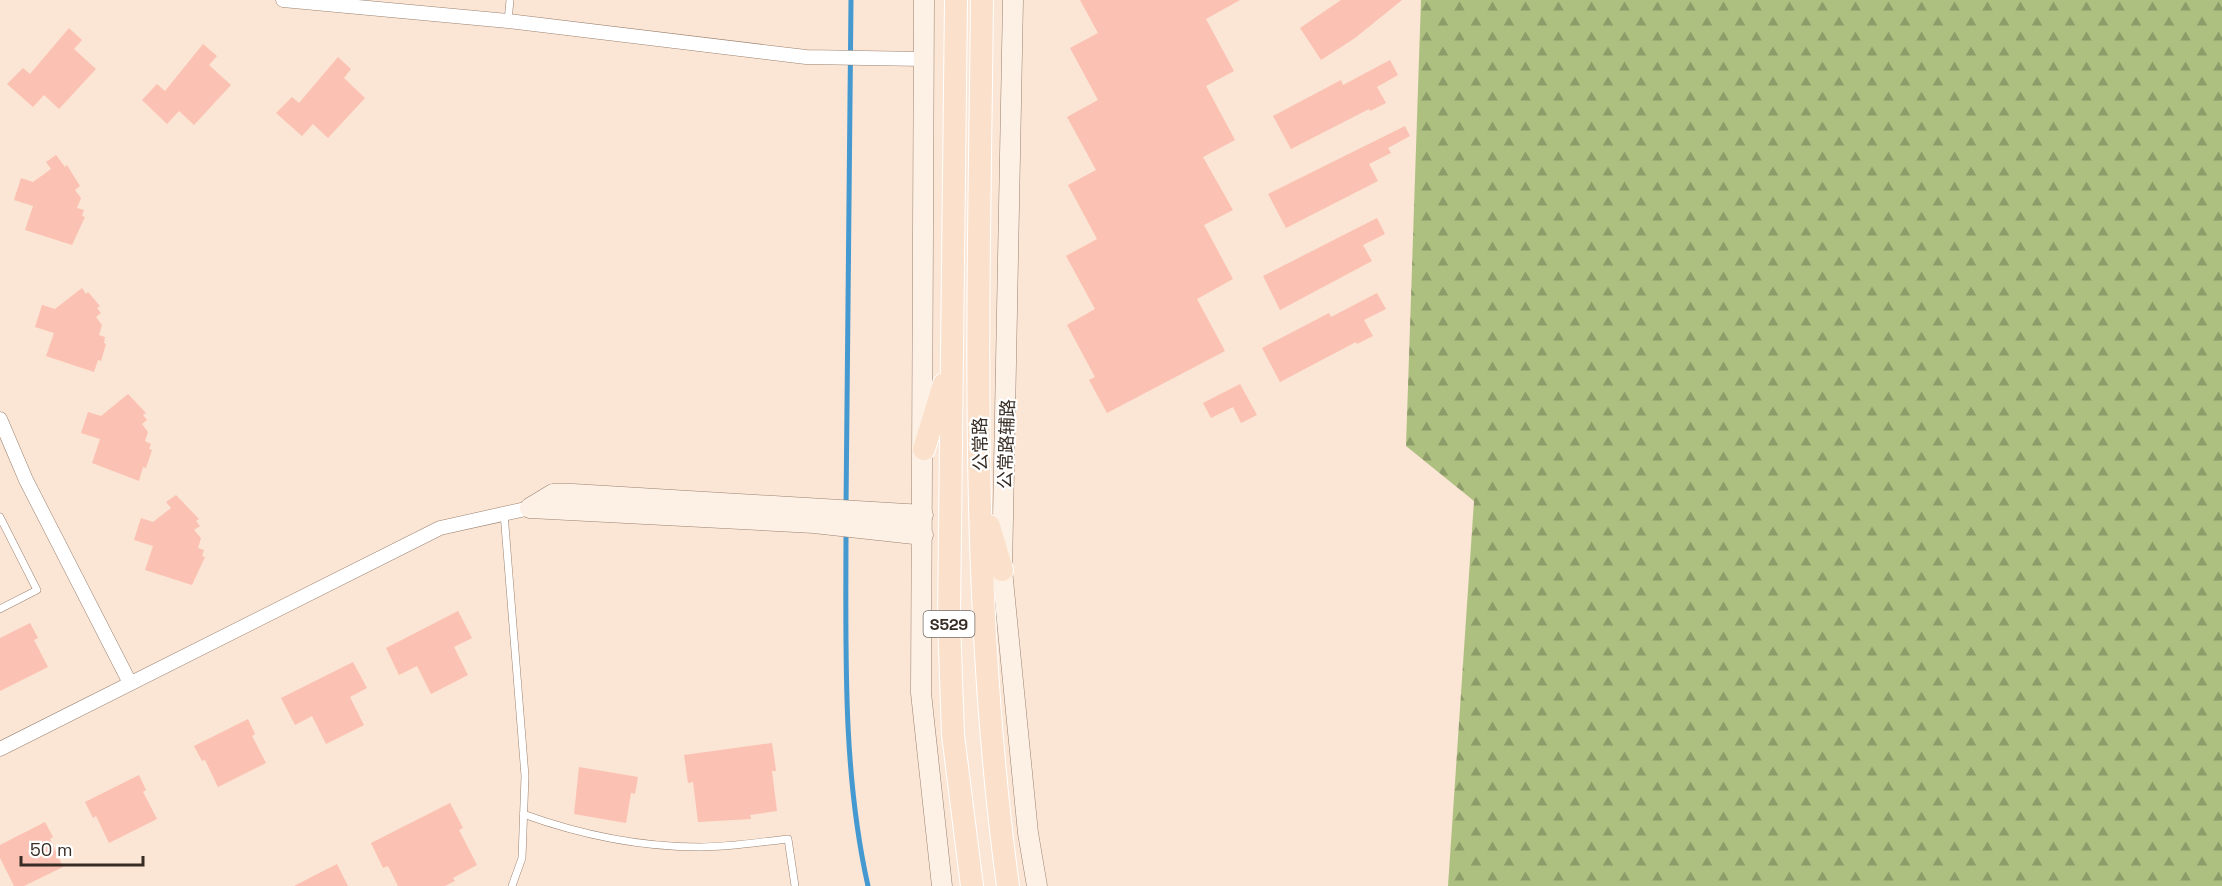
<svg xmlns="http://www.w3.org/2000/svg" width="2222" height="886" viewBox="0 0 2222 886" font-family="'Space Grotesk','Noto Sans SC',sans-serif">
<defs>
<pattern id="forest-firs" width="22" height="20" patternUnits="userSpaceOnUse" patternTransform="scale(1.5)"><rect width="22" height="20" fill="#adc080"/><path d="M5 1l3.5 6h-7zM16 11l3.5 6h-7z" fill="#8e9c69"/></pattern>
</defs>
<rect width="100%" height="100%" fill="#fbe5d5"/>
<!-- forest -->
<path fill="url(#forest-firs)" d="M 1421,0 L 2222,0 L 2222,886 L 1448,886 L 1474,501 L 1406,446 Z"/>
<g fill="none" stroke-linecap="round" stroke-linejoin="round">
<!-- stream -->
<path stroke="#4499d1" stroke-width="5" d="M 846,508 L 851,0
M 846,529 C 846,648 842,770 868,886"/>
</g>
<!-- building -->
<path fill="#fbc1b2" d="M 1080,0 L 1240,0 L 1206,19 L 1234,71 L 1206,86 L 1235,140 L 1203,157 L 1233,210 L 1204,225 L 1233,279 L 1197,299 L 1225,351 L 1107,413 L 1089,380 L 1095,377 L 1067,325 L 1095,309 L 1066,256 L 1097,239 L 1068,185 L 1096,170 L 1067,117 L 1098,100 L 1070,48 L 1098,33 Z
M 1341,0 L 1402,0 L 1355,38 L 1321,60 L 1300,28 Z
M 69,28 L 82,40 L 74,49 L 96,69 L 59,109 L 44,95 L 33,107 L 7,84 L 23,68 L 30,74 Z
M 203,44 L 217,56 L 209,65 L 231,85 L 194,125 L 179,111 L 167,124 L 142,100 L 157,84 L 165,91 Z
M 338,57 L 351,69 L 344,78 L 365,98 L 328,138 L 313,124 L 302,136 L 276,113 L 292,97 L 299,103 Z
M 1390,60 L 1398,75 L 1377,87 L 1386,103 L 1370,111 L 1369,109 L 1291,149 L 1273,116 L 1341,80 L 1343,85 Z
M 1405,126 L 1410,136 L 1388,148 L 1391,153 L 1369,164 L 1378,181 L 1286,228 L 1268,194 Z
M 56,155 L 65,167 L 67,165 L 80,186 L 75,190 L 81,198 L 77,208 L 84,210 L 82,216 L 85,217 L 72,245 L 25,230 L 33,206 L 14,200 L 21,178 L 33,182 L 51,169 L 46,162 Z
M 1377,218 L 1385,234 L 1363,245 L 1372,261 L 1280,310 L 1263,276 Z
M 82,288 L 86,294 L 88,292 L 100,306 L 97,308 L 101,313 L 96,317 L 102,325 L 99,335 L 105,337 L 104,343 L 106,344 L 101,361 L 98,360 L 94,372 L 46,356 L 54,333 L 35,327 L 42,305 L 55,309 Z
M 1377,293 L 1386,309 L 1364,320 L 1373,336 L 1357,344 L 1356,342 L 1280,382 L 1262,348 L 1329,313 L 1331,317 Z
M 1240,384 L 1257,415 L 1241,423 L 1233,407 L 1211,418 L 1203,403 Z
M 128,394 L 146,413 L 143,415 L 147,420 L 142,424 L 148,432 L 145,441 L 151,444 L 149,449 L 152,450 L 146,468 L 143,467 L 139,481 L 92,463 L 100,439 L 81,433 L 88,412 L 101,416 Z
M 176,495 L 199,519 L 196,521 L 200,526 L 194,530 L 201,538 L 198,548 L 204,550 L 202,556 L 205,557 L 192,585 L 145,570 L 153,546 L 134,540 L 141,518 L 153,522 L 171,508 L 166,502 Z
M 458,611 L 472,638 L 454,647 L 468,675 L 431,694 L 417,666 L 399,675 L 386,648 Z
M 30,623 L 38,638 L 34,640 L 48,667 L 0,691 L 0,638 Z
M 353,662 L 367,688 L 350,697 L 364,725 L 326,744 L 312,716 L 295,725 L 281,698 Z
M 248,719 L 255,734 L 252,736 L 266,763 L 218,787 L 205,760 L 202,761 L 194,746 Z
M 772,743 L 776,771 L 772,771 L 777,811 L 750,815 L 751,819 L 698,822 L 693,782 L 688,783 L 684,755 Z
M 579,767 L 638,777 L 635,794 L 631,793 L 626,823 L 574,814 Z
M 139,775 L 146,790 L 143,792 L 157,819 L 109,843 L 96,816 L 93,818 L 85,802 Z
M 450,803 L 463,828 L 459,830 L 477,865 L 453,878 L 455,881 L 445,886 L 398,886 L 388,866 L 383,868 L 371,843 Z
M 45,822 L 53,837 L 50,839 L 63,867 L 24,886 L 14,886 L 0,858 L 0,845 Z
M 337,864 L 348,886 L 294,886 Z"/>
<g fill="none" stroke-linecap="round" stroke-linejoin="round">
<!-- lane casing -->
<g stroke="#9b8270" stroke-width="8">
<path id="lane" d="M 508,21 L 510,0
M 504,513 L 525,776 L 522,858 L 512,886
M 0,517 L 37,590 L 0,609
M 523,814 C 581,835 639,847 700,847 C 730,847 759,842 788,839 L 795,886"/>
</g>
<!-- street casing -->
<g stroke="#9b8270" stroke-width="15">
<path id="street" d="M 283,0 L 508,21 L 806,57 L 923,59
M 0,419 L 26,480 L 130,683
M 0,749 L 440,528 L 530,508"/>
</g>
<!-- secondary casing -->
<g stroke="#9b8270" stroke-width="21">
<path id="secondary" d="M 924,0 L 921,693 L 942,886
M 1013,0 L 1002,570 L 1028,833 L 1037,886
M 530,508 L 553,494 L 573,494 L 923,515
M 530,508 L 814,523 L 923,535"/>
</g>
<!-- primary casing -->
<g stroke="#fff" stroke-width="24">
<path id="primary" d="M 956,0 L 949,619 L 953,735 L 972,886
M 982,0 C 979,295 968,593 1008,886
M 924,449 L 944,384
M 989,526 L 1002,570"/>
</g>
<!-- lane -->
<use href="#lane" stroke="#fff" stroke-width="7"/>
<!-- street -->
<use href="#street" stroke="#fff" stroke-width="14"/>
<!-- secondary -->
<use href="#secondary" stroke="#fdf0e5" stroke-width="20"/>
<!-- primary -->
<use href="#primary" stroke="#fbe1cb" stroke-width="22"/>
</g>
<g text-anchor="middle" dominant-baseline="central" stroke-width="4.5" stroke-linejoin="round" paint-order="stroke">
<!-- shield labels -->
<rect fill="#fff" stroke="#746c66" stroke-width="1.5" x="923.5" y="611" width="51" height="26" rx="4.5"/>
<g font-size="16" font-weight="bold" fill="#382d25">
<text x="949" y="624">S529</text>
</g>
<!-- street labels -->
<g font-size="18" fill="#382d25" stroke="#fff">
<text transform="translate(980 444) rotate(-91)">公常路</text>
<text transform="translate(1006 444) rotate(-88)">公常路辅路</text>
</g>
</g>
<!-- scale -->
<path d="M21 856v9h122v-9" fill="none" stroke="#382d25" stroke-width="3"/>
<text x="30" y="856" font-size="18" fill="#382d25" stroke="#ffffff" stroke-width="4.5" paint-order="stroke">50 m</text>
</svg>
